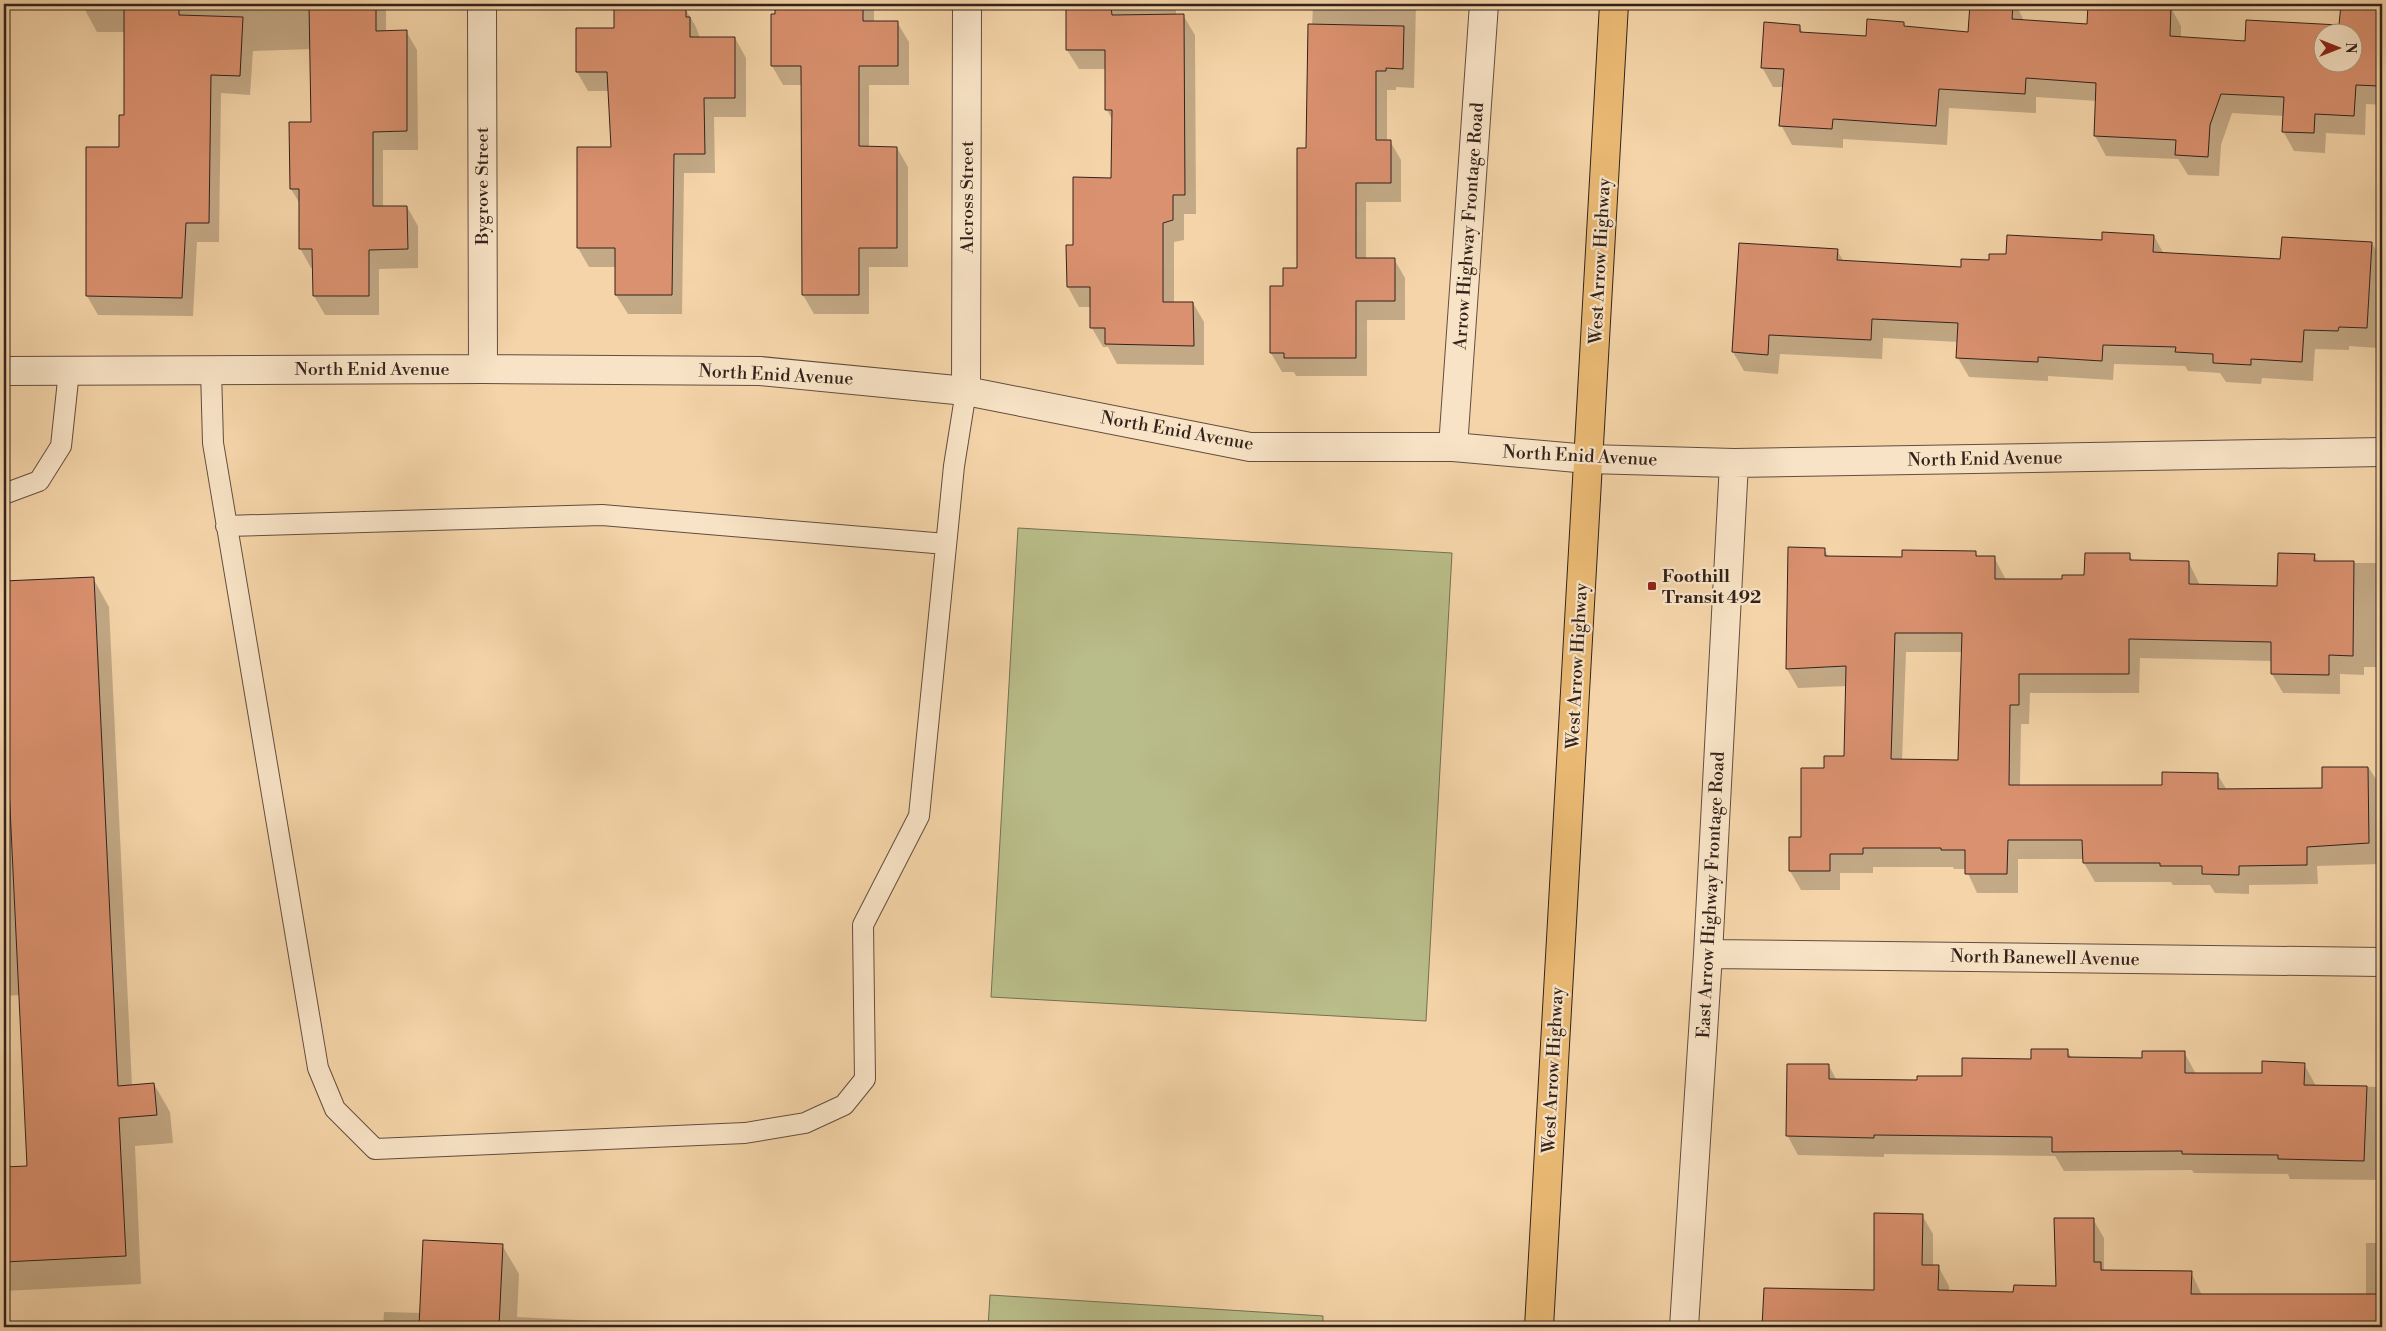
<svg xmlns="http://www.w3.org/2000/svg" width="2386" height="1331" viewBox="0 0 2386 1331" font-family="'Libre Bodoni',serif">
<rect width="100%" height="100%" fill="#f4d4a8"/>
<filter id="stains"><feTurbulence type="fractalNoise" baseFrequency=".004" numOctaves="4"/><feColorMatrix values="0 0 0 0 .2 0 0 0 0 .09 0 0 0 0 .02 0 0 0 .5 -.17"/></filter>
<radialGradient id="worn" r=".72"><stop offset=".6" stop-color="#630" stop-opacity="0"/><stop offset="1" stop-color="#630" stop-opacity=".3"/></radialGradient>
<!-- green -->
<path fill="#b9bd89" stroke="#767052" d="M 1018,528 L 1452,553 L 1426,1021 L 991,997 Z
M 990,1295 L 1323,1316 L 1323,1327 L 988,1327 Z"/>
<!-- shadow -->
<path fill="#0003" fill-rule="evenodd" d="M 86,4 L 386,4 L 386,32 L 406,31 L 417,50 L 418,150 L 383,150 L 383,207 L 407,207 L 418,226 L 418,268 L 379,269 L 379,315 L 325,315 L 314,296 L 314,268 L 311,268 L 300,248 L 300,204 L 291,189 L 291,123 L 313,123 L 311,49 L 253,51 L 250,95 L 221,93 L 219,242 L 197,242 L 193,316 L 98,315 L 87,296 L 121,148 L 125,116 L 125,32 L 97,32 L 86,12 Z
M 616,4 L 682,4 L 682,8 L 685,8 L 696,27 L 700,38 L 735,38 L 746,58 L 746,117 L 714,117 L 715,173 L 684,173 L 682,314 L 628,314 L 616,295 L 616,267 L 589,267 L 578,248 L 613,148 L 610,91 L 588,91 L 577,72 L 616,29 Z
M 777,4 L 874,4 L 874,22 L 897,22 L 909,42 L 909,85 L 869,85 L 869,147 L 897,148 L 908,167 L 908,267 L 869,267 L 869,314 L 814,314 L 803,295 L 802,85 L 783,85 L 772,66 Z
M 1107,4 L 1176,4 L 1176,15 L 1183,15 L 1195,35 L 1196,214 L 1184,214 L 1184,240 L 1174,242 L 1174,303 L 1193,303 L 1204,322 L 1204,365 L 1117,364 L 1108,347 L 1103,347 L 1092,328 L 1092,307 L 1079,307 L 1068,287 L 1067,246 L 1074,246 L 1112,179 L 1113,121 L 1107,110 L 1107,69 L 1079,69 L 1067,50 L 1107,9 Z
M 1313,4 L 1416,4 L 1414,88 L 1396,87 L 1396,90 L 1387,90 L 1387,141 L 1390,141 L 1401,160 L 1401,202 L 1366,202 L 1366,259 L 1394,259 L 1405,278 L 1405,320 L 1367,320 L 1367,376 L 1296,376 L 1294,372 L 1282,372 L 1271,353 L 1271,287 L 1284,287 L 1298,269 L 1307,150 Z
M 1971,4 L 2016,4 L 2024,21 L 2088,26 L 2089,4 L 2153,4 L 2154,6 L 2170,6 L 2181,26 L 2181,38 L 2246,42 L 2341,26 L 2342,4 L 2382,6 L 2377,92 L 2380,92 L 2382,50 L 2382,105 L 2366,104 L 2365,135 L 2326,133 L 2325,153 L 2294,151 L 2283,131 L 2284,116 L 2232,113 L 2221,145 L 2219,176 L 2188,175 L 2178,159 L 2106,156 L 2095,136 L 2097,101 L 2036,97 L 2036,113 L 1949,108 L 1947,145 L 1843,139 L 1843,148 L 1792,145 L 1781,125 L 1783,87 L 1773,87 L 1762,67 L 1799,26 L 1804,34 L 1867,38 L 1903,23 L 1906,28 L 1969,33 ZM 2324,32 L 2354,32 L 2354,62 L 2324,62 Z
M 2154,236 L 2164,254 L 2281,260 L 2372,243 L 2382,261 L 2378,348 L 2349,346 L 2349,350 L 2315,349 L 2313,381 L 2262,378 L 2261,384 L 2226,382 L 2220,373 L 2188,371 L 2185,366 L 2114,364 L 2113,380 L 2048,376 L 2048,381 L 1969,377 L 1958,358 L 1959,342 L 1883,338 L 1882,359 L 1780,354 L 1778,374 L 1744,371 L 1733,352 L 1837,250 L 1844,262 L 1962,269 L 2008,255 L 2103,241 Z
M 1824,549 L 1829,557 L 1903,558 L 1975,552 L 1978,557 L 1994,557 L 2006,580 L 2063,580 L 2086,576 L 2129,554 L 2133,561 L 2189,563 L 2200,585 L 2279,587 L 2314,555 L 2319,563 L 2382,563 L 2382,667 L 2364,667 L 2364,675 L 2340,674 L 2340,694 L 2283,693 L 2272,674 L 2272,661 L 2140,658 L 2139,693 L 2030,693 L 2029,724 L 2021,724 L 2020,786 L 2163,786 L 2217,774 L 2227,790 L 2324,789 L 2324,768 L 2369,768 L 2379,784 L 2382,784 L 2382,864 L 2317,866 L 2318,884 L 2249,885 L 2249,894 L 2215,893 L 2210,885 L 2173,885 L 2171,882 L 2095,882 L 2084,863 L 2084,859 L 2018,859 L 2018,893 L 1977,893 L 1966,869 L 1954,869 L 1953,867 L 1873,867 L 1873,873 L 1840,873 L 1840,890 L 1801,890 L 1790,871 L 1825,769 L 1845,758 L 1847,686 L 1798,688 L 1787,669 ZM 1906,652 L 1963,652 L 1959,762 L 1902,761 Z
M 93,578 L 109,607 L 132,1086 L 154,1084 L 170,1112 L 173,1143 L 135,1146 L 141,1284 L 4,1291 L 4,1168 L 28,1167 L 20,995 L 4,996 L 4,793 L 10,792 L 6,705 L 4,705 L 4,582 Z
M 2067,1051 L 2072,1058 L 2144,1060 L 2184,1052 L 2196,1074 L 2263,1074 L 2304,1064 L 2316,1086 L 2382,1087 L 2382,1180 L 2290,1179 L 2288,1174 L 2194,1173 L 2192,1170 L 2064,1171 L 2055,1156 L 1884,1154 L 1884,1157 L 1798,1155 L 1787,1135 L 1829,1066 L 1837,1081 L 1918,1082 L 1963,1077 Z
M 1922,1215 L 1933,1234 L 1933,1266 L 1938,1266 L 1949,1286 L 1949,1292 L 2015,1293 L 2057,1287 L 2093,1219 L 2104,1238 L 2104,1270 L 2191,1272 L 2202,1295 L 2366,1295 L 2366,1243 L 2382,1243 L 2382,1327 L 1764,1327 L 1765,1289 L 1875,1291 Z
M 502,1245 L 519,1274 L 517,1317 L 598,1321 L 602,1327 L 383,1327 L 384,1312 L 421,1313 Z"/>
<!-- building -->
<path fill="#da916f" stroke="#32221c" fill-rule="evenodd" d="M 124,4 L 179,4 L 179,15 L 243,17 L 240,76 L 211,75 L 209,223 L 186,223 L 182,298 L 86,296 L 86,147 L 119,147 L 119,115 L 124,115 Z
M 309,4 L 376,4 L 376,31 L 407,30 L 407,131 L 373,132 L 373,206 L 407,206 L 408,249 L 369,250 L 369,296 L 313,296 L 312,249 L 299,249 L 299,189 L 290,189 L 289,122 L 311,122 Z
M 614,4 L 670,4 L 670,7 L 686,6 L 686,17 L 690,17 L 690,37 L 735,37 L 735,98 L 704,98 L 705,154 L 674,154 L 672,295 L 615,295 L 615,248 L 577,248 L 577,147 L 611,147 L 607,72 L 576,72 L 576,28 L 614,28 Z
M 775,4 L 863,4 L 863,21 L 898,21 L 898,66 L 859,66 L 859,146 L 897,147 L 897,248 L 859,248 L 859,295 L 802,295 L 801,66 L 771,66 L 771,14 L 775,14 Z
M 1970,4 L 2013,4 L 2012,19 L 2087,24 L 2088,4 L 2171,5 L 2170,36 L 2245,41 L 2246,20 L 2339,25 L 2341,4 L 2382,4 L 2379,86 L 2356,85 L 2354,116 L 2315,114 L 2314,133 L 2282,132 L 2284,97 L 2221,94 L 2210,125 L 2208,157 L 2175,155 L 2176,140 L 2094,136 L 2096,83 L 2026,78 L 2025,94 L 1939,89 L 1936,126 L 1833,119 L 1832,129 L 1779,126 L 1784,69 L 1761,68 L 1764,22 L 1800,25 L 1800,32 L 1866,36 L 1867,19 L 1904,22 L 1904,26 L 1968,32 ZM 2324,32 L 2354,32 L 2354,62 L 2324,62 Z
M 1111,7 L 1112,15 L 1184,14 L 1185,195 L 1173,195 L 1173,220 L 1163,223 L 1163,302 L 1193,302 L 1194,346 L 1105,344 L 1105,328 L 1090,328 L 1090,287 L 1067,287 L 1066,245 L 1073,245 L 1073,177 L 1111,178 L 1112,110 L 1105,110 L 1105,50 L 1066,50 L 1066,8 Z
M 1308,24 L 1404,26 L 1403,69 L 1386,68 L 1386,71 L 1376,71 L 1376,140 L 1391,140 L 1391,183 L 1356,183 L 1356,258 L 1395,258 L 1395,301 L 1356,301 L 1356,358 L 1284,358 L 1284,353 L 1270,353 L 1270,286 L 1283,286 L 1283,268 L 1297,268 L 1297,148 L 1306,148 Z
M 2102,232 L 2154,235 L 2153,252 L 2280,259 L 2282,237 L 2372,242 L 2367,328 L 2339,327 L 2338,331 L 2304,330 L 2302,362 L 2251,359 L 2251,365 L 2213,363 L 2213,354 L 2175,352 L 2176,347 L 2103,345 L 2102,361 L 2038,357 L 2038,362 L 1956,358 L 1958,323 L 1872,319 L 1871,340 L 1769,335 L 1768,355 L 1732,352 L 1739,243 L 1838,249 L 1837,260 L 1961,267 L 1961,259 L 1989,260 L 1989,254 L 2006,254 L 2007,235 L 2102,240 Z
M 1788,547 L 1825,548 L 1825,556 L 1902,557 L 1902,550 L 1976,551 L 1976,556 L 1995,556 L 1995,579 L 2062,579 L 2062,575 L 2084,575 L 2085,553 L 2130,553 L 2130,560 L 2189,561 L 2189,584 L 2277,586 L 2278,553 L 2315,554 L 2314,561 L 2354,561 L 2353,656 L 2329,655 L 2329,675 L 2271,674 L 2271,642 L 2129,639 L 2129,674 L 2019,674 L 2019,705 L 2010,705 L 2009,785 L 2162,785 L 2162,772 L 2218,773 L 2218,789 L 2322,788 L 2322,767 L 2368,767 L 2369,843 L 2307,847 L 2307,865 L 2239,866 L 2239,875 L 2202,874 L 2202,866 L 2160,866 L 2160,863 L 2083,863 L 2082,840 L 2008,840 L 2007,874 L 1965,874 L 1965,850 L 1941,850 L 1941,848 L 1863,848 L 1863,854 L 1830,854 L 1830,871 L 1789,871 L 1789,837 L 1801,837 L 1801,768 L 1824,768 L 1824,756 L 1844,756 L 1846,666 L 1786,669 ZM 1895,633 L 1962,633 L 1958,760 L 1891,759 Z
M 94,577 L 118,1086 L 154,1083 L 157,1115 L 119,1118 L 126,1256 L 4,1262 L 4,1167 L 27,1166 L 4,681 L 4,581 Z
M 2031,1049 L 2068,1049 L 2068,1057 L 2142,1058 L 2142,1051 L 2185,1051 L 2185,1073 L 2262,1073 L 2262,1061 L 2305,1063 L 2304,1085 L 2367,1086 L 2364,1161 L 2278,1159 L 2278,1155 L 2182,1154 L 2182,1151 L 2052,1152 L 2052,1137 L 1874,1135 L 1874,1138 L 1786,1136 L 1787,1064 L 1829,1064 L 1829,1079 L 1917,1080 L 1917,1076 L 1962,1076 L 1962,1058 L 2031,1059 Z
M 1874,1213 L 1923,1214 L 1922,1265 L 1939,1265 L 1938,1290 L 2013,1292 L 2014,1285 L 2056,1286 L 2054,1218 L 2094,1218 L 2094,1262 L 2101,1262 L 2101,1270 L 2192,1271 L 2191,1294 L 2382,1294 L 2382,1327 L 1762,1327 L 1764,1288 L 1874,1290 Z
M 423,1240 L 503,1244 L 499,1327 L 419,1327 Z"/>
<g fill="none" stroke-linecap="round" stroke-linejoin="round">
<!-- lane casing -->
<g stroke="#624e3f" stroke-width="22">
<path id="lane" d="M 211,370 L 213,443 L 318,1068 L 335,1109 L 375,1149 L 745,1133 L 805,1123 L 844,1105 L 865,1079 L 863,925 L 919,816 L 954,466 L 966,391
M 4,494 L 39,481 L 61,446 L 69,371
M 226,526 L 602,515 L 946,544"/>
</g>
<!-- street casing -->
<g stroke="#624e3f" stroke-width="30">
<path id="street" d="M 482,4 L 483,369
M 4,371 L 483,369 L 760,371 L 966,391 L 1250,447 L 1453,447 L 1588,459 L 1734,463 L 2382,452
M 966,391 L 967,4
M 1453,447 L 1484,4
M 1708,954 L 2382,962
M 1684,1327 L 1708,954 L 1734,463"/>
</g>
<!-- primary casing -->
<g stroke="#32221c" stroke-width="30">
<path id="primary" d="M 1539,1327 L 1614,4"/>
</g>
<!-- lane -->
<use href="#lane" stroke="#f8e3c6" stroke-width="20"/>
<!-- street -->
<use href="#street" stroke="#f8e3c6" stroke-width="28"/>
<!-- primary -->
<use href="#primary" stroke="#eaba74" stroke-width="28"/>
</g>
<!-- markers -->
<rect fill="#8f2418" stroke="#f8e3c6" stroke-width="2" x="1647" y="581" width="10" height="10" rx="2.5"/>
<g text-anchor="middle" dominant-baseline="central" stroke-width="4.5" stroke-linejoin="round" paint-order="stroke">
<!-- street labels -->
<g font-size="18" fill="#32221c" stroke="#f8e3c6">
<text transform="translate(482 186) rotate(-90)">Bygrove Street</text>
<text transform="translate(967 197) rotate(-90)">Alcross Street</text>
<text transform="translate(1469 226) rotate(-86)">Arrow Highway Frontage Road</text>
<text transform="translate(1600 261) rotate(-87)">West Arrow Highway</text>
<text x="372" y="369">North Enid Avenue</text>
<text transform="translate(776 375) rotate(3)">North Enid Avenue</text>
<text transform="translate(1177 431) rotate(10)">North Enid Avenue</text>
<text transform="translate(1580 456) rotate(3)">North Enid Avenue</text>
<text transform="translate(1985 459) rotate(-1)">North Enid Avenue</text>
<text transform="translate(1577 666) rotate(-87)">West Arrow Highway</text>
<text transform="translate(1711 895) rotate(-87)">East Arrow Highway Frontage Road</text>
<text transform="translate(2045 958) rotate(1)">North Banewell Avenue</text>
<text transform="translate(1553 1070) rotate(-87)">West Arrow Highway</text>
</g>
<!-- poi labels -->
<g font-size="18" font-weight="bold" fill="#32221c" stroke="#f8e3c6" text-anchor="start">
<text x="1662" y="576">Foothill<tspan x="1662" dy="21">Transit 492</tspan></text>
</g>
</g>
<!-- margin -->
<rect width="2386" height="1331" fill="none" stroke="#f4d4a8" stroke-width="20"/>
<rect x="5" y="5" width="2376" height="1321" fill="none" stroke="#32221c" stroke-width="2.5"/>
<rect x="10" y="10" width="2366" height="1311" fill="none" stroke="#32221c"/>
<!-- north arrow -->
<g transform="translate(2338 48) rotate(90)"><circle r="24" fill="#f8e3c6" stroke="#a99682"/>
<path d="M0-4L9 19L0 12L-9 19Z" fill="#8f2418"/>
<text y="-8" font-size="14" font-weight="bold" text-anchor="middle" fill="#32221c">N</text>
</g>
<rect width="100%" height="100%" filter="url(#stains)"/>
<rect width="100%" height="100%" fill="url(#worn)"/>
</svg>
